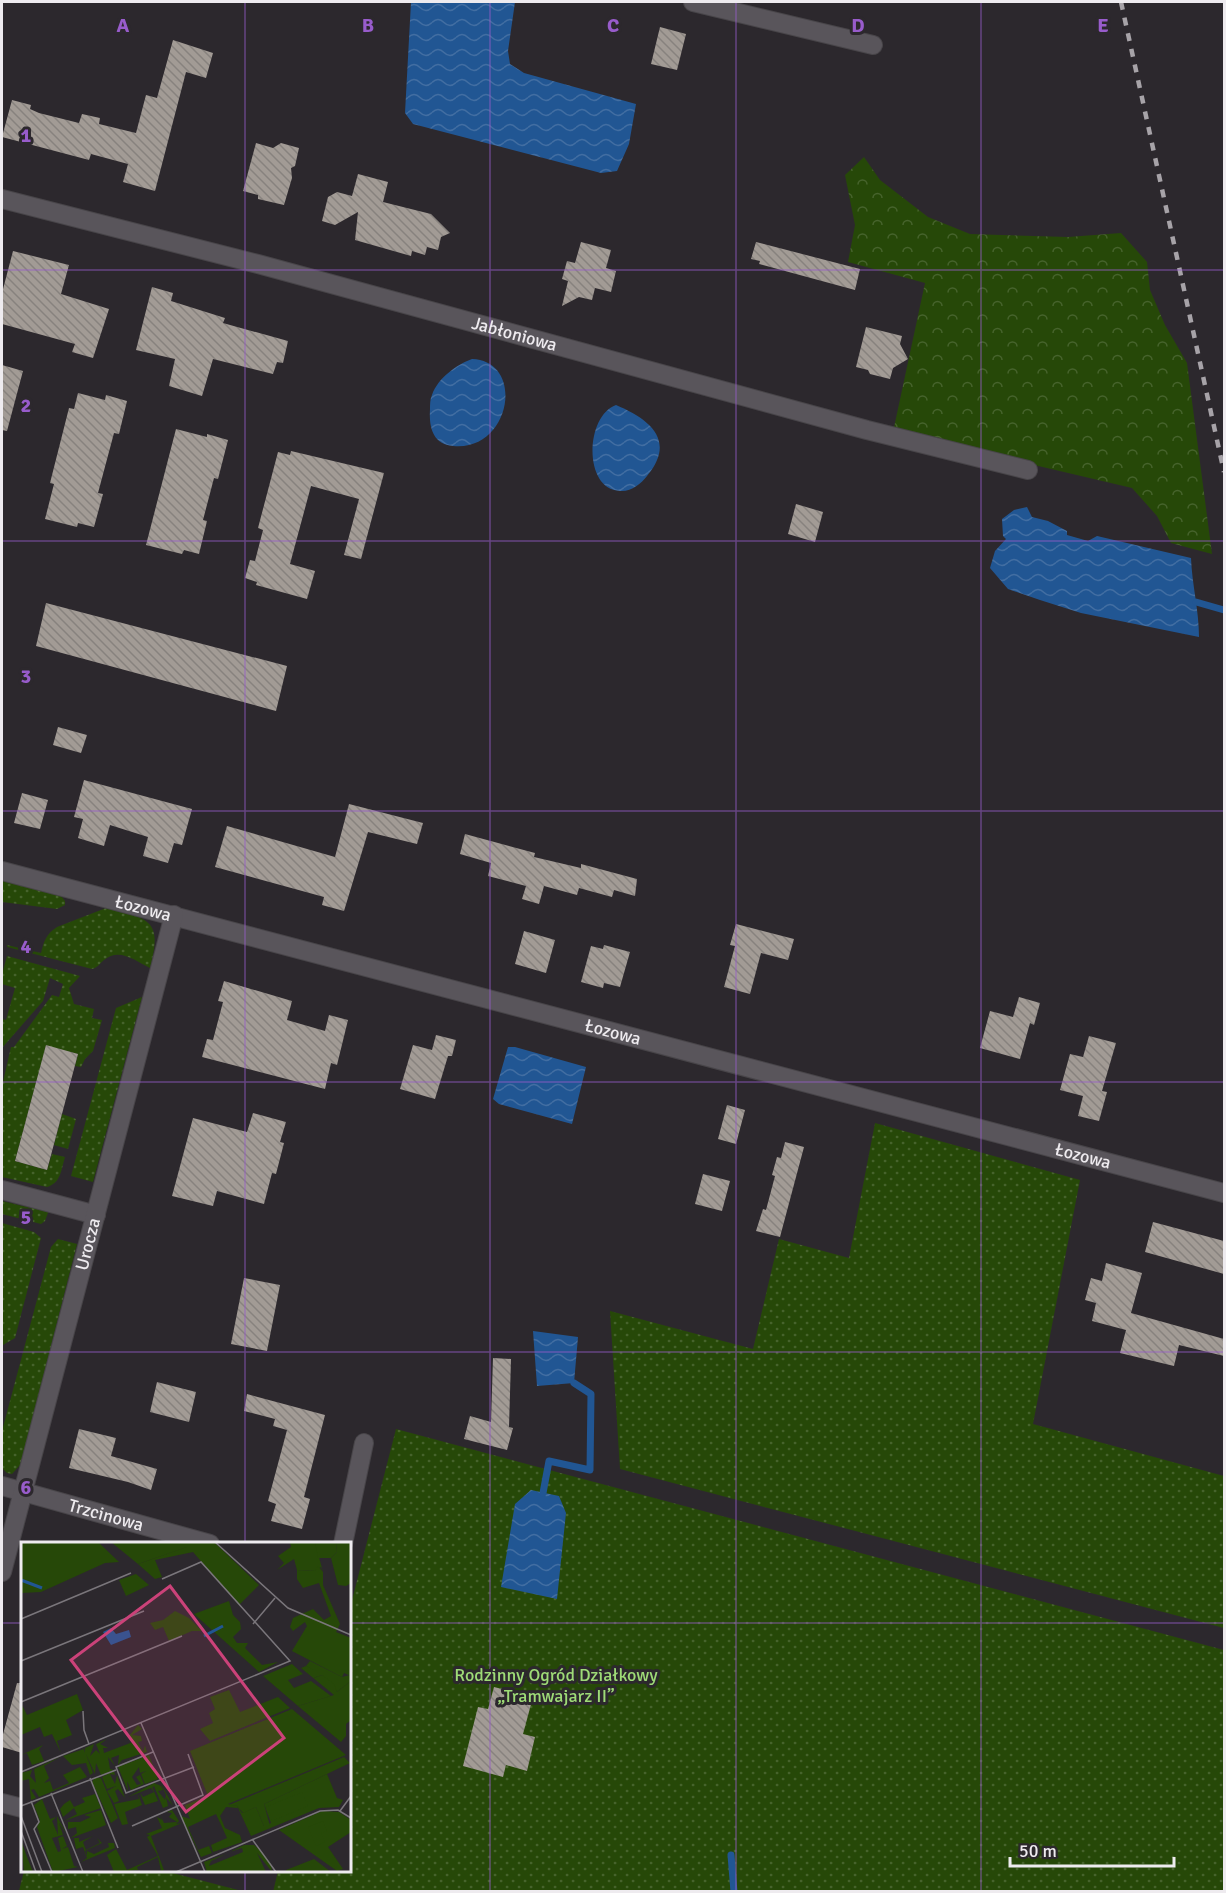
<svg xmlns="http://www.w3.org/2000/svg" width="1226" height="1893" viewBox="0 0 1226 1893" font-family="Signika,sans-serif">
<defs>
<pattern id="grass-dots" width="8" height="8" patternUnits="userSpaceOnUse" patternTransform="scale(1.5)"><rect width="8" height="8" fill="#264808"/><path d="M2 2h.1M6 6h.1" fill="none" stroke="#46632c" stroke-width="1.8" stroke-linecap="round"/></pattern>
<pattern id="forest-crowns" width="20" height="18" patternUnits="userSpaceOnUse" patternTransform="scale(1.5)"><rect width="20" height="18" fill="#264808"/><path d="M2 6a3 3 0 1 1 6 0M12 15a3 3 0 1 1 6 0" fill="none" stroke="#46632c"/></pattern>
<pattern id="water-waves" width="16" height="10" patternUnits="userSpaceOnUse" patternTransform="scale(1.5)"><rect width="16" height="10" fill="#215693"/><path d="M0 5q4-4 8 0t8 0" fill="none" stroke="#426ea2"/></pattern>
<pattern id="building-back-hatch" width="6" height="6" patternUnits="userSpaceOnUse" patternTransform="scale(1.5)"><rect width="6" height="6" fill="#a29b95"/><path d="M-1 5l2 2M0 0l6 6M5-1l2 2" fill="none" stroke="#87827e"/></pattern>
</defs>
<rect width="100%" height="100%" fill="#2c282d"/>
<!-- grass -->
<path fill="url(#grass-dots)" d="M 2,880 L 61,896 L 65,901 L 65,905 L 57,909 L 2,902 Z
M 106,908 C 149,919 163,919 150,968 C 136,961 119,947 104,960 C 99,964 99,967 92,969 L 7,947 L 7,945 L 41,953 C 44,941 46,934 57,927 Z
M 7,956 L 80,976 L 69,988 L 74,1004 L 94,1009 L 92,1018 L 102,1020 L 93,1051 L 85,1059 L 81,1067 L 75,1066 L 78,1054 L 46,1046 L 15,1161 L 47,1170 L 52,1154 L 65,1157 C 61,1170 61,1183 47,1187 L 2,1177 L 2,1086 L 11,1047 L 14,1047 L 52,995 L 59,997 L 63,984 L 50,978 L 43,1001 L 2,1048 L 2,1019 L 6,1020 L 15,988 L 2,984 L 2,974 Z
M 142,997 L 93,1182 L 71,1176 L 116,1008 Z
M 62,1114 L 76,1119 L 68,1149 L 54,1145 Z
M 875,1123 L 1080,1180 L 1033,1424 L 1224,1476 L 1224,1628 L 620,1469 L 610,1311 L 753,1349 L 779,1239 L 849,1258 Z
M 2,1201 L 31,1208 L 49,1210 L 45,1221 L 41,1224 L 2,1214 Z
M 2,1223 L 34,1232 L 41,1238 L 15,1338 L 3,1345 L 2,1345 Z
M 58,1239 L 77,1244 L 21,1464 L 12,1474 L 7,1473 L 2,1468 L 2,1431 L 51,1247 Z
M 396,1429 L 1224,1650 L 1224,1891 L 273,1892 L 278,1871 L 350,1870 L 350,1608 Z
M 24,1871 L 165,1871 L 242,1891 L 19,1891 Z"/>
<!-- forest -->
<path fill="url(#forest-crowns)" d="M 864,157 L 880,180 L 928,217 L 970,234 L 1068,237 L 1121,233 L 1147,262 L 1150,290 L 1165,325 L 1187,363 L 1212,554 L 1171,543 L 1157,516 L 1132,488 L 893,432 L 925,283 L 848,262 L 855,225 L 845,175 Z"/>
<!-- water -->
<path fill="url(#water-waves)" d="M 411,2 L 515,2 L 508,51 L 510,64 L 524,73 L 636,104 L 629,144 L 617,171 L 601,173 L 413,124 L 405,113 Z
M 472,359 C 526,361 511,452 453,446 C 432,444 429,426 430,409 C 430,405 430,399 432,395 C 438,378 456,365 472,359 Z
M 616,405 C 649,419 677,440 647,476 C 641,484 631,492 620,491 C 583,490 585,416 616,405 Z
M 1027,507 L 1032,517 L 1048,521 L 1067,531 L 1067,535 L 1088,541 L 1097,536 L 1191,558 C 1192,585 1199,610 1199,637 L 1081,613 L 1040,600 L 1008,589 L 990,568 L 995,551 L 1006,539 L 1003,536 L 1002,519 L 1014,510 Z
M 508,1047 L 515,1047 L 586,1067 L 572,1124 L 499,1104 L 493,1099 Z
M 533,1331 L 578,1337 L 574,1383 L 537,1386 Z
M 531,1490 L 559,1496 L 566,1513 L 557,1599 L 501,1587 L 515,1504 Z"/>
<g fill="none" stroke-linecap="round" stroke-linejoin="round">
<!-- stream -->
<path stroke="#215693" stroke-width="7" d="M 1196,602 L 1224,610
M 543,1493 L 549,1461 L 590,1470 L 591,1394 L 574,1383
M 731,1855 L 734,1892"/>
</g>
<!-- building -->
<path fill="url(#building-back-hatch)" d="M 660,27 L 686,34 L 677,70 L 651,64 Z
M 173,40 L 213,53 L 206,78 L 186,72 L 155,191 L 123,182 L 128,164 L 91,154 L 89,160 L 2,137 L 12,100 L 31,105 L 30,109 L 39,113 L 79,123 L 82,114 L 100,118 L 99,124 L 136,133 L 146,95 L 157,98 Z
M 256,143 L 273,148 L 281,143 L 299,148 L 295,166 L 291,168 L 292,178 L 284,205 L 258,199 L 258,195 L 243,191 Z
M 358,174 L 388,182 L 383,202 L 431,214 L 450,233 L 441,237 L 438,250 L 427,247 L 425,255 L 412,251 L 411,256 L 355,240 L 358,212 L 335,225 L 322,221 L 328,197 L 337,192 L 352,196 Z
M 581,242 L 611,250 L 606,268 L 616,271 L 611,292 L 595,288 L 592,300 L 579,297 L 562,306 L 568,281 L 562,279 L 567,261 L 575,263 Z
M 756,242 L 860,269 L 855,290 L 759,264 L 760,261 L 751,259 Z
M 13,251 L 69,265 L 61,294 L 109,309 L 93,358 L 72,352 L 75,344 L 2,324 L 2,293 Z
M 152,287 L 173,293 L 171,301 L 225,318 L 223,323 L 288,341 L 283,363 L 277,362 L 273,374 L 213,359 L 202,396 L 169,386 L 175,359 L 136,350 Z
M 866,327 L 902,336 L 900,344 L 908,359 L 893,368 L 890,379 L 870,374 L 868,370 L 856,367 Z
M 2,365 L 23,371 L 7,431 L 2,430 Z
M 78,393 L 105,400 L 106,395 L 127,401 L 119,434 L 114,433 L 98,493 L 103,494 L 94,527 L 78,523 L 77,527 L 45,519 L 54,484 L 50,483 L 69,408 L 74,409 Z
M 176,429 L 207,437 L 207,434 L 228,440 L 218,479 L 214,478 L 203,520 L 207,521 L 199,554 L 184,550 L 182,554 L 146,545 Z
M 291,451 L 384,473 L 361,559 L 344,555 L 359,499 L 311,486 L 290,564 L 315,571 L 307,599 L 256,585 L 257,582 L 245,578 L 250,560 L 255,561 L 263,530 L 258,528 L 278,452 L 290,455 Z
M 796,504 L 823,512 L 815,542 L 788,534 Z
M 46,603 L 287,666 L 276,711 L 36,646 Z
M 58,727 L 87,735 L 81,753 L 53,745 Z
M 84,780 L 192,809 L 182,845 L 174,843 L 168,863 L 143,856 L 148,837 L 110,825 L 104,846 L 78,838 L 83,819 L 74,817 Z
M 22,793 L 48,800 L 40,829 L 14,823 Z
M 349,804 L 423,823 L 417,844 L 368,832 L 344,911 L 322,905 L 324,897 L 215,867 L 227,826 L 335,857 Z
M 465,834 L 535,853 L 534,857 L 581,868 L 581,864 L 637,879 L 635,896 L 614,890 L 612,897 L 579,888 L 577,895 L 544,886 L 539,904 L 522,899 L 526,886 L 488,876 L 491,863 L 460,854 Z
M 736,924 L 794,939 L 788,960 L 761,953 L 750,994 L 724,987 L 735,946 L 730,945 Z
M 524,931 L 555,940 L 546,973 L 515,964 Z
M 604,945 L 630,952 L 620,987 L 604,983 L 603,988 L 581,982 L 591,946 L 603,949 Z
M 224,981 L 292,1001 L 287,1020 L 325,1031 L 329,1015 L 348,1020 L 337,1065 L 331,1063 L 325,1089 L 202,1057 L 207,1039 L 213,1040 L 223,1002 L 218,1001 Z
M 1019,997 L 1040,1003 L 1034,1025 L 1030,1023 L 1020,1059 L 980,1048 L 990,1011 L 1013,1017 Z
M 436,1035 L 456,1040 L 452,1056 L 448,1056 L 435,1099 L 400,1089 L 413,1045 L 432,1050 Z
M 1089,1036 L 1116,1043 L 1102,1091 L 1107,1092 L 1099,1121 L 1078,1116 L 1083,1096 L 1060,1090 L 1070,1054 L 1083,1057 Z
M 46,1045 L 78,1054 L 47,1170 L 15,1161 Z
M 727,1105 L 745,1110 L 736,1144 L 718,1139 Z
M 253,1113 L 286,1122 L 280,1142 L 284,1143 L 276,1174 L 272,1173 L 264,1204 L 217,1191 L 213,1206 L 172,1196 L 193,1118 L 247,1132 Z
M 785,1142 L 804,1147 L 780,1237 L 756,1231 L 763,1209 L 766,1210 L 775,1176 L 772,1175 L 777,1157 L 781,1158 Z
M 703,1174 L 730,1181 L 722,1211 L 695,1204 Z
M 1153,1222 L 1224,1241 L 1224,1274 L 1145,1252 Z
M 1106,1263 L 1142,1273 L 1131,1313 L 1224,1339 L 1224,1356 L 1179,1345 L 1174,1366 L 1120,1353 L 1126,1330 L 1092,1321 L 1096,1303 L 1085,1300 L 1091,1278 L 1102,1281 Z
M 244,1278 L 280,1285 L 267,1351 L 231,1344 Z
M 493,1358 L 511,1359 L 509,1427 L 513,1428 L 507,1450 L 464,1439 L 470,1416 L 491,1422 Z
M 157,1382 L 196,1392 L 189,1422 L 150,1412 Z
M 247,1394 L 325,1415 L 304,1497 L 310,1499 L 302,1529 L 271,1521 L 276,1504 L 268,1501 L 287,1430 L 273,1426 L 275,1419 L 244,1411 Z
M 79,1429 L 116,1438 L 111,1456 L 157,1469 L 151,1490 L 128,1482 L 69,1468 Z
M 17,1683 L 22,1683 L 22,1753 L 2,1747 L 2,1738 Z
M 494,1687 L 533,1697 L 523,1734 L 535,1737 L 527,1771 L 506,1765 L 503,1777 L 463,1766 L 478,1707 L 488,1709 Z"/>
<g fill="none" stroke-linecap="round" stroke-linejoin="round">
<!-- minor casing -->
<g stroke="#484549" stroke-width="20">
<g id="minor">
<path d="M 693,2 L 873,45"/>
<path id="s1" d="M 2,199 L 258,264 L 867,430 L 1028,470"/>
<path id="s2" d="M 2,871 L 1224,1193"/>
<path d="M 2,1190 L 96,1215"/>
<path id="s3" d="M 2,1486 L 210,1544"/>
<path d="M 343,1544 L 364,1443"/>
<path id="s4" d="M 2,1572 L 174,915"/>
<path d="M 2,1803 L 22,1808"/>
</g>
</g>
<!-- minor -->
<use href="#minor" stroke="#59555b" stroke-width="18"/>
<!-- rail -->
<path stroke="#a7a3a8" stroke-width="4.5" stroke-dasharray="8 8" stroke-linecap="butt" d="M 1121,2 L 1224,472"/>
</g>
<!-- grid -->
<path fill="none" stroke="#985ccb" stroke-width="1.5" stroke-opacity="0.55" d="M 245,2 L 245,1544M 490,2 L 490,1892M 736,2 L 736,1892M 981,2 L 981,1892M 2,270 L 1224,270M 2,541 L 1224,541M 2,811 L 1224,811M 2,1082 L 1224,1082M 2,1352 L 1224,1352M 2,1623 L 22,1623M 350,1623 L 1224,1623M 245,1870 L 245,1892"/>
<g text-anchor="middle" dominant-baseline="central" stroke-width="6" stroke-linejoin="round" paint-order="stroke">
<!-- street labels -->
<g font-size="18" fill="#eeebef" stroke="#2c282d">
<text stroke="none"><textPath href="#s1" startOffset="530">Jabłoniowa</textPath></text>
<text stroke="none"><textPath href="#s2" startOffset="146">Łozowa</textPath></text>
<text stroke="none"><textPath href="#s2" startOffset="632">Łozowa</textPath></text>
<text stroke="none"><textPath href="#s2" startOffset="1118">Łozowa</textPath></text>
<text stroke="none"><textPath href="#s4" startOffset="339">Urocza</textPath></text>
<text stroke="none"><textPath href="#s3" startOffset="108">Trzcinowa</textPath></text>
</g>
<!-- park labels -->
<g font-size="18" fill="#9edb77" stroke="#2c282d">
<text x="556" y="1675">Rodzinny Ogród Działkowy<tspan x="556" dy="21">„Tramwajarz II”</tspan></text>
</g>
</g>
<!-- overview -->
<g transform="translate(21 1542)">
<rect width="330" height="330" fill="#2c282d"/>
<path d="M 269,0 L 294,0 L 302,30 L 300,25 L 294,29 L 276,28 L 273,17 L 256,28 L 263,21 L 257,14 L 270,5 ZM 315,0 L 330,0 L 330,41 L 325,44 L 317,43 L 310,16 L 316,10 ZM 115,32 L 128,43 L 105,54 L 98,38 ZM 289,119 L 321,135 L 329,133 L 330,139 L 316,150 L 301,133 L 293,136 L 293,129 L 285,124 ZM 271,122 L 282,132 L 267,138 L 273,146 L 290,139 L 310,154 L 277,164 L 242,134 ZM 208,148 L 219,170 L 257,155 L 269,166 L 189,199 L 179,187 L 192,181 L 188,171 L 194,167 L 189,155 ZM 56,152 L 62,168 L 45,178 L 51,193 L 36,199 L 40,211 L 31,192 L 23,195 L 19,185 L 0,193 L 0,161 L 6,173 ZM 271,167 L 325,213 L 207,262 L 216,264 L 221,271 L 235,265 L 243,284 L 250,281 L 243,262 L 306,232 L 316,256 L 322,258 L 318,265 L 298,266 L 230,294 L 217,266 L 205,265 L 199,274 L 204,286 L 219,293 L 221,300 L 192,310 L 190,303 L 206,296 L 195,272 L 167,285 L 177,308 L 188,304 L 191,311 L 180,315 L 160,274 L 169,277 L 164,263 L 187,254 L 169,209 ZM 117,183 L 121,187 L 111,193 L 120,194 L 121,199 L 117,200 L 122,210 L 124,203 L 126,210 L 101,218 L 97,223 L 98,213 L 90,216 L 94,224 L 87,215 L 89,227 L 93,228 L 80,233 L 75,221 L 74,232 L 65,212 L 72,231 L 69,233 L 65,221 L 51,223 L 42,214 L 63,207 L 64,211 L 64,206 L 73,202 L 69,214 L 75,208 L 79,212 L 75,202 L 86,197 L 79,202 L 87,206 L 82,206 L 83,211 L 112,200 L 108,194 ZM 22,203 L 18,207 L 23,219 L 11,223 L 6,211 L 0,213 ZM 128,213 L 137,237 L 124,242 L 120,232 L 125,229 L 119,231 L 118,225 L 111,235 L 116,243 L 120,242 L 115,235 L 119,233 L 123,242 L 110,248 L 106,239 L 107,249 L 97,225 ZM 39,215 L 23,224 L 28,236 L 23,241 L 29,239 L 32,248 L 48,241 L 42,233 L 59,225 L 66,235 L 18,255 L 13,247 L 10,248 L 15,256 L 10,258 L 8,237 L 0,239 L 0,231 L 11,228 L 9,234 L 15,241 L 13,227 ZM 93,229 L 94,233 L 89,232 L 94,242 L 96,233 L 104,256 L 97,247 L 94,249 L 98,259 L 93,261 L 86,249 L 95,244 L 86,247 L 81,235 ZM 74,235 L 80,236 L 97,276 L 90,281 L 71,240 ZM 139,239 L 152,264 L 145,255 L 147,264 L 142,266 L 133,244 L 131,246 L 132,247 L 137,259 L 124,263 L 119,251 L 122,255 L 133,250 L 130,246 L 107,255 L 133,241 L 140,244 L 142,248 L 137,249 L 144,258 L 145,253 ZM 74,252 L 80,266 L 43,279 L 56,272 L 53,266 L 42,275 L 39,267 L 43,262 L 49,258 L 53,265 L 64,260 L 61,256 ZM 117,252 L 121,263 L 104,270 L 107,282 L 101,283 L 93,262 L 118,257 ZM 21,257 L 29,277 L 35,275 L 31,279 L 37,293 L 36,274 L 45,291 L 38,281 L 42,293 L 31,296 L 37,310 L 40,309 L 37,296 L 42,294 L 46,304 L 41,307 L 47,305 L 53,324 L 57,325 L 32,330 L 16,285 L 19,279 L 13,263 ZM 80,268 L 85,283 L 50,296 L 56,291 L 55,285 L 47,287 L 47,280 L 59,280 L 70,275 L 63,273 ZM 151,268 L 158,279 L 155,282 L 161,281 L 130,294 L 143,328 L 140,329 L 137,315 L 116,325 L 117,328 L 93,330 L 86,313 L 95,307 L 106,328 L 137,314 L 126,295 L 129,293 L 125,292 L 141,286 L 136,275 L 141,278 L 139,273 L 143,281 L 156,280 L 148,275 L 151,271 L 146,270 ZM 301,269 L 318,270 L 330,278 L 330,290 L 307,305 L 322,327 L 316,329 L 258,288 ZM 72,294 L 62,300 L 65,308 L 79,301 L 76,296 L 81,301 L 64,309 L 66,314 L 66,309 L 73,312 L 88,305 L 87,301 L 93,301 L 94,306 L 60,320 L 66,316 L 62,305 L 55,307 L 53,296 L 58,296 L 58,300 ZM 0,298 L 6,315 L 12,330 L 3,330 ZM 223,303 L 233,303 L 241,310 L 250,322 L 251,330 L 236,311 L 245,330 L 186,330 L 183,320 L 205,312 L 190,319 L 188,324 L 222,310 L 221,306 L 209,310 ZM 293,317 L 310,330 L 264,330 L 265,328 Z" fill="#264808"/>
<path d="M 166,0 L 193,0 L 238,43 L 218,63 L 172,10 L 134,18 L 141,35 L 134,37 L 117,22 L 165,5 ZM 294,0 L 315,0 L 316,10 L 310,16 L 297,16 ZM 297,24 L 302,30 L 302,43 L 319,82 L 315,90 L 330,96 L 330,134 L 323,131 L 321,135 L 271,109 L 286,84 L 284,80 L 272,89 L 269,85 L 272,76 L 292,67 L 303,78 L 310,74 L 298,41 L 282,46 L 276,37 L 276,28 L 294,29 ZM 208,59 L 212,73 L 219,80 L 220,87 L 212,95 L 216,101 L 227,101 L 224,106 L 241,123 L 257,120 L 238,130 L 173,72 ZM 154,69 L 168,76 L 181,89 L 171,89 L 148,99 L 142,85 L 134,88 L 129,81 L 142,78 ZM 285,124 L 293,128 L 293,136 L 301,133 L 313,142 L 316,150 L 330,139 L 330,178 L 325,182 L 325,194 L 320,200 L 277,164 L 313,153 L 280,126 ZM 323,215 L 329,221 L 243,262 L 249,284 L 243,284 L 235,265 L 222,271 L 216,264 L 208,263 Z" fill="#264808"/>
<path d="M 0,0 L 77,0 L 98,20 L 84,21 L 20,50 L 0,51 ZM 90,0 L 166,0 L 166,5 L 117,22 Z" fill="#264808"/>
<path d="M 281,250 L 287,264 L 251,279 L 245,265 ZM 302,279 L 306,289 L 300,291 L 304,300 L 295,304 L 287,285 Z" fill="#264808"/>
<path d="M 90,86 L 95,92 L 108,88 L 110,95 L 90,103 L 82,90 Z" fill="#215693"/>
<path fill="none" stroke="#215693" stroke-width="3" d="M 0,38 L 21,46M 183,94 L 202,84"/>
<path fill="none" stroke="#7a767b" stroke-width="1.5" d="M 194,0 L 267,66 L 330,93M 0,77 L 110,31M 232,82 L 254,56M 0,119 L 123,69M 0,160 L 161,94M 62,169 L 63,188 L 68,202M 120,181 L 184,330M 132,210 L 95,225 L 105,251 L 173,225M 0,230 L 269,119 L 180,20 L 141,37M 69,236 L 97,306M 30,251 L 62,330M 10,259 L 18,280 L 13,287 L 31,330M 0,264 L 95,228M 319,269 L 330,254M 0,274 L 21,330M 111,284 L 182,253 L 167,212M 0,289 L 15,330M 231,297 L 255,330M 155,330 L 299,269 L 317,268 L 330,276"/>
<path fill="#cb4279" fill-opacity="0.15" stroke="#cb4279" stroke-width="3" d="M 149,44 L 263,196 L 165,270 L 50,118 Z"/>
<rect width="330" height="330" fill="none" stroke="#eeebef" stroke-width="3"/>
</g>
<g font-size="20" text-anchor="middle" font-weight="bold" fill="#985ccb" stroke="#2c282d" stroke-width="6" stroke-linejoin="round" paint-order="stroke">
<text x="123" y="32">A</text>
<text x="368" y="32">B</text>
<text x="613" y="32">C</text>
<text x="858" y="32">D</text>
<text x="1103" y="32">E</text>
<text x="26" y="142">1</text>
<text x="26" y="412">2</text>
<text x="26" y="683">3</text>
<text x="26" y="953">4</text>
<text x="26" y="1224">5</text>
<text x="26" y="1494">6</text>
</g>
<!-- border -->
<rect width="1226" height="1893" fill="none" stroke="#eeebef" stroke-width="6"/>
<!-- scale -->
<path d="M1010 1857v9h164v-9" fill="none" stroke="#eeebef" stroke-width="3"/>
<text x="1019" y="1857" font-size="18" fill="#eeebef" stroke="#2c282d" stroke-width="4.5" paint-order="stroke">50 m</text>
</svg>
